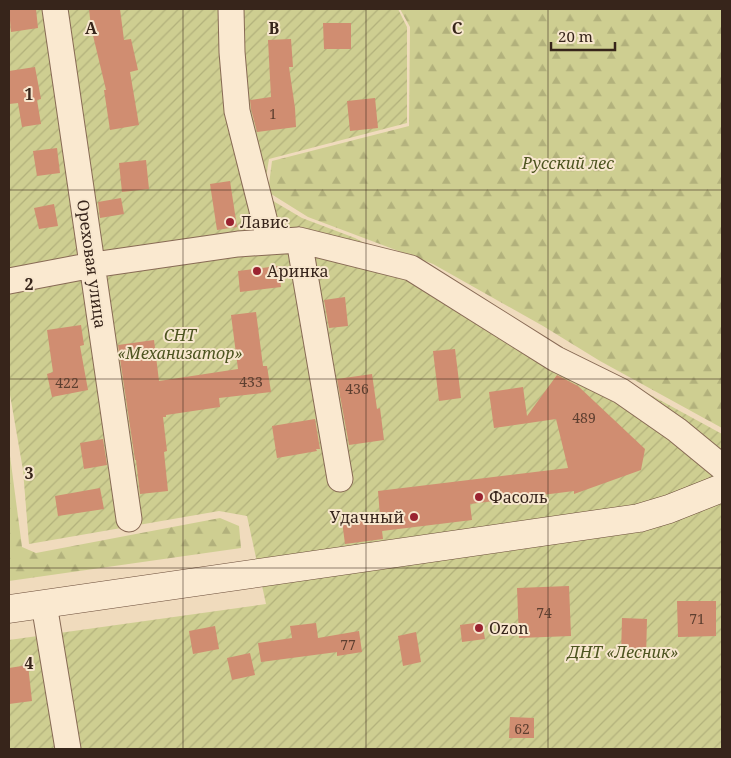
<svg xmlns="http://www.w3.org/2000/svg" width="731" height="758" viewBox="0 0 731 758" font-family="'Noto Serif',serif">
<defs>
<pattern id="forest-firs" width="22" height="20" patternUnits="userSpaceOnUse" patternTransform="scale(1.25)"><rect width="22" height="20" fill="#cece91"/><path d="M5 1l3.5 6h-7zM16 11l3.5 6h-7z" fill="#b2b17c"/></pattern>
<pattern id="garden-furrows" width="10" height="10" patternUnits="userSpaceOnUse" patternTransform="scale(1.25)"><rect width="10" height="10" fill="#cece91"/><path d="M-1 1l2-2M0 10L10 0M9 11l2-2" fill="none" stroke="#b2b17c"/></pattern>
</defs>
<rect width="100%" height="100%" fill="#f0dbbd"/>
<!-- forest -->
<path fill="url(#forest-firs)" d="M 400,9 L 722,9 L 722,428 L 600,361 L 543,326 L 433,264 L 308,217 L 268,192 L 272,161 L 409,126 L 410,27 Z
M 9,448 L 22,547 L 36,553 L 220,518 L 239,526 L 241,548 L 9,581 Z"/>
<!-- garden -->
<path fill="url(#garden-furrows)" d="M 9,9 L 398,9 L 407,27 L 407,123 L 269,159 L 263,195 L 302,218 L 355,238 L 592,363 L 722,434 L 722,749 L 9,749 L 9,640 L 266,604 L 247,516 L 219,511 L 29,544 L 23,470 L 9,389 Z"/>
<!-- building -->
<path fill="#d08d71" d="M 9,9 L 36,9 L 38,28 L 11,32 Z
M 89,9 L 120,9 L 124,40 L 131,39 L 138,70 L 130,72 L 139,125 L 110,130 L 104,90 L 106,90 L 91,27 Z
M 323,23 L 351,23 L 351,49 L 324,49 Z
M 291,39 L 293,67 L 289,67 L 295,108 L 296,127 L 257,132 L 251,109 L 250,100 L 271,97 L 268,40 Z
M 35,67 L 41,99 L 37,100 L 41,124 L 22,127 L 18,103 L 9,104 L 9,71 Z
M 375,98 L 378,128 L 350,131 L 347,101 Z
M 57,148 L 60,173 L 37,176 L 33,151 Z
M 146,160 L 149,189 L 122,192 L 119,163 Z
M 230,181 L 237,227 L 217,230 L 210,184 Z
M 121,198 L 124,214 L 100,218 L 98,202 Z
M 54,204 L 58,226 L 39,229 L 34,208 Z
M 278,266 L 281,287 L 240,292 L 238,271 Z
M 345,297 L 348,326 L 329,328 L 324,300 Z
M 256,312 L 263,366 L 267,366 L 271,392 L 219,398 L 220,407 L 166,415 L 166,417 L 163,417 L 167,451 L 164,452 L 168,491 L 140,494 L 136,460 L 135,460 L 118,345 L 154,340 L 159,381 L 238,369 L 231,315 Z
M 81,325 L 84,345 L 80,346 L 88,390 L 52,397 L 47,374 L 53,372 L 47,330 Z
M 455,349 L 461,398 L 439,401 L 433,351 Z
M 372,374 L 377,409 L 380,408 L 384,440 L 349,445 L 337,379 Z
M 557,375 L 578,386 L 645,449 L 641,470 L 574,494 L 574,491 L 470,504 L 472,520 L 382,531 L 383,539 L 345,544 L 342,521 L 380,516 L 378,491 L 568,468 L 556,419 L 494,428 L 489,392 L 523,387 L 527,416 Z
M 315,419 L 320,449 L 316,449 L 317,451 L 277,458 L 272,426 Z
M 103,439 L 107,465 L 84,469 L 80,443 Z
M 100,488 L 104,509 L 58,516 L 55,496 Z
M 569,586 L 571,636 L 519,638 L 517,588 Z
M 677,601 L 716,601 L 716,636 L 678,637 Z
M 622,618 L 647,619 L 646,657 L 621,656 Z
M 482,622 L 485,639 L 462,642 L 460,625 Z
M 316,623 L 318,638 L 359,631 L 362,652 L 337,656 L 337,652 L 261,662 L 258,643 L 292,638 L 290,626 Z
M 215,626 L 219,649 L 193,654 L 189,631 Z
M 416,632 L 421,662 L 403,666 L 398,636 Z
M 250,653 L 255,675 L 232,680 L 227,658 Z
M 28,665 L 32,701 L 9,704 L 9,668 Z
M 510,717 L 534,718 L 534,738 L 509,738 Z"/>
<g fill="none" stroke-linecap="round" stroke-linejoin="round">
<!-- street casing -->
<g stroke="#886a55" stroke-width="27">
<path id="street" d="M 55,9 L 129,519
M 231,9 L 232,52 L 237,111 L 270,242
M 299,240 L 340,479
M 9,281 L 93,265 L 238,244 L 299,240 L 411,268 L 556,359 L 621,391 L 677,430 L 722,467
M 44,604 L 68,749"/>
</g>
<!-- secondary casing -->
<g stroke="#6a4c39" stroke-width="29">
<path id="secondary" d="M 9,609 L 639,518 L 669,509 L 722,488"/>
</g>
<!-- street -->
<use href="#street" stroke="#fae9d0" stroke-width="25"/>
<!-- secondary -->
<use href="#secondary" stroke="#fae9d0" stroke-width="28"/>
</g>
<!-- grid -->
<path fill="none" stroke="#37251b" stroke-width="1" stroke-opacity="0.55" d="M 183,9 L 183,749M 366,9 L 366,749M 548,9 L 548,749M 9,190 L 722,190M 9,379 L 722,379M 9,568 L 722,568"/>
<!-- markers -->
<g fill="#9a2331" stroke="#f7e6cd" stroke-width="2">
<circle cx="230" cy="222" r="5"/>
<circle cx="257" cy="271" r="5"/>
<circle cx="479" cy="497" r="5"/>
<circle cx="414" cy="517" r="5"/>
<circle cx="479" cy="628" r="5"/>
</g>
<g text-anchor="middle" dominant-baseline="central" stroke-width="4" stroke-linejoin="round" paint-order="stroke">
<!-- number labels -->
<g font-size="14" fill="#5d3f30">
<text x="273" y="113">1</text>
<text x="251" y="381">433</text>
<text x="67" y="382">422</text>
<text x="357" y="388">436</text>
<text x="584" y="417">489</text>
<text x="544" y="612">74</text>
<text x="697" y="618">71</text>
<text x="348" y="644">77</text>
<text x="522" y="728">62</text>
</g>
<!-- park labels -->
<g font-size="16" font-style="italic" fill="#4d5420" stroke="#f7e6cd">
<text x="568" y="163">Русский лес</text>
<text x="180" y="335">СНТ<tspan x="180" dy="18">«Механизатор»</tspan></text>
<text x="623" y="652">ДНТ «Лесник»</text>
</g>
<!-- poi labels -->
<g font-size="16" fill="#37251b" stroke="#f7e6cd" text-anchor="start">
<text x="240" y="222">Лавис</text>
<text x="267" y="271">Аринка</text>
<text x="489" y="497">Фасоль</text>
<text x="404" y="517" text-anchor="end">Удачный</text>
<text x="489" y="628">Ozon</text>
</g>
<!-- street labels -->
<g font-size="16" fill="#37251b" stroke="#f7e6cd">
<text transform="translate(92 264) rotate(82)">Ореховая улица</text>
</g>
</g>
<g font-size="16" text-anchor="middle" font-weight="bold" fill="#37251b" stroke="#f7e6cd" stroke-width="4" stroke-linejoin="round" paint-order="stroke">
<text x="91" y="34">A</text>
<text x="274" y="34">B</text>
<text x="457" y="34">C</text>
<text x="29" y="100">1</text>
<text x="29" y="290">2</text>
<text x="29" y="479">3</text>
<text x="29" y="669">4</text>
</g>
<!-- border -->
<rect width="731" height="758" fill="none" stroke="#37251b" stroke-width="20"/>
<!-- scale -->
<path d="M551 42v8h64v-8" fill="none" stroke="#37251b" stroke-width="2.5"/>
<text x="558" y="42" font-size="15" fill="#37251b" stroke="#f7e6cd" stroke-width="4" paint-order="stroke">20 m</text>
</svg>
